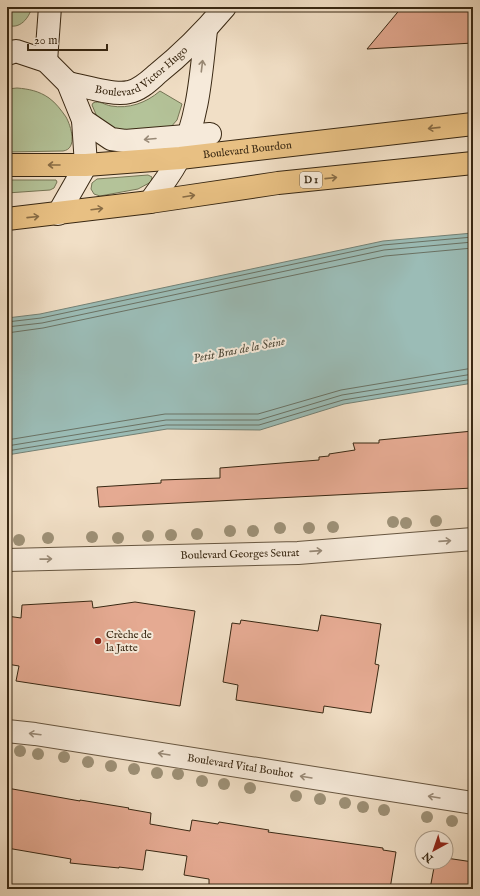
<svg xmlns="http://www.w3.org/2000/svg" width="480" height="896" viewBox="0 0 480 896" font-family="'IM FELL English',serif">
<rect width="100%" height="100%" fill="#f1dfc6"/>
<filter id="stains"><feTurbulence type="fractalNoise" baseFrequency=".005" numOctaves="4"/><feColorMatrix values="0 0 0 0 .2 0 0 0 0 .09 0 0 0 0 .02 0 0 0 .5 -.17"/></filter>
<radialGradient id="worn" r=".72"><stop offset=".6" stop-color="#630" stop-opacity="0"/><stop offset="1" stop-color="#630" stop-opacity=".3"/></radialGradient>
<!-- green -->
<path fill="#b4c399" stroke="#767656" d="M 7,7 L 32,7 C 29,18 20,30 7,25 Z
M 17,88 C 29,89 39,91 49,98 C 56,103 61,110 66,117 C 71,126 78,149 63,151 L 7,152 L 7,89 Z
M 160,91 L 182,104 L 177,120 L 170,128 L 116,132 L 98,119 L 92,105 L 93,103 C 99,100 105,105 111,106 C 129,109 146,103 160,91 Z
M 148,175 L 152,177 L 151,182 L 138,189 L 100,196 L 94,194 L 91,189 L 92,183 L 97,179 Z
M 7,180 L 56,180 L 57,182 L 54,188 L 50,190 L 7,193 Z"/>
<!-- water -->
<path fill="#9bbcb6" stroke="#748175" d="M 473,233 L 473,383 L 344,404 L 260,430 L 167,429 L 7,455 L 7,318 L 40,314 L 383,241 Z"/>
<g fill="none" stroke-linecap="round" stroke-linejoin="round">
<!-- shore -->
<path stroke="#6a7264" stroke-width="1" d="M 7,322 L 41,318 L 383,245 L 473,237
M 7,327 L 42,323 L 384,250 L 473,242
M 7,333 L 43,328 L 385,256 L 473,248
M 7,440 L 165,414 L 258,414 L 341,390 L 473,368
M 7,446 L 166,420 L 259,420 L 342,395 L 473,374
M 7,451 L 166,425 L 259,425 L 343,400 L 473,379"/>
</g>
<!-- building -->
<path fill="#e5aa92" stroke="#392813" d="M 402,7 L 473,7 L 473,43 L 367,49 Z
M 473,431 L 473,488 L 99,507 L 97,487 L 161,483 L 161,480 L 220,478 L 220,468 L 319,460 L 319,457 L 329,456 L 329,454 L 355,450 L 353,443 L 379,443 L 379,440 Z
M 92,601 L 93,608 L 135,602 L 195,611 L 180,706 L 16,681 L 19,666 L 7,664 L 7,616 L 21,618 L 22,605 Z
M 321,615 L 381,624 L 375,664 L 379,665 L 371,713 L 324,706 L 323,713 L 236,700 L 238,685 L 223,682 L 232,623 L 240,624 L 241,620 L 318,631 Z
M 7,788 L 80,801 L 80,800 L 129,808 L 128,809 L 151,813 L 150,824 L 190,831 L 192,820 L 218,824 L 219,822 L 269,830 L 268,832 L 383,848 L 383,850 L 396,852 L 390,889 L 235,889 L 209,885 L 209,879 L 184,875 L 187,856 L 146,850 L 143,870 L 119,867 L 119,868 L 70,863 L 71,859 L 7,848 Z
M 446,858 L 473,862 L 473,889 L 430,889 L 435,862 L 446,862 Z"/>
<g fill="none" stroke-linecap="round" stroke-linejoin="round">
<!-- street casing -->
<g stroke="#675640" stroke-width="24">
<g id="street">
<path id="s1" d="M 7,560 L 298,553 L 473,539"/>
<path id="s2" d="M 7,731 L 35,734 L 473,803"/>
</g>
</g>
<!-- secondary casing -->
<g stroke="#392813" stroke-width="24">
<g id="secondary">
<path d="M 7,54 L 16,51 L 46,61 L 68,83 L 83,120 L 86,165 L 58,214"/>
<path d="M 46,61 L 50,7"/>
<path id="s3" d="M 68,83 C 85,86 113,96 129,92 C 140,90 149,81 157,74 C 182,54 204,32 225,7"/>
<path d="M 83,120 L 111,139 L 125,141 L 210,134"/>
<path d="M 150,202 C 160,187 173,172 180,156 C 199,116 201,73 206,30"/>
</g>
</g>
<!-- primary casing -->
<g stroke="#392813" stroke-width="24">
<g id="primary">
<path id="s4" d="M 7,165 L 86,165 L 180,158 L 473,124"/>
<path d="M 7,219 L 150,202 L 278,183 L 473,163"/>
</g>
</g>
<!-- street -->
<use href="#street" stroke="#f6eada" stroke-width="22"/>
<!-- secondary -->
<use href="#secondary" stroke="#f6eada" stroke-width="22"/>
<!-- primary -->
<use href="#primary" stroke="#e8c083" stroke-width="22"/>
</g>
<!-- trees -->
<g fill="#9d9076">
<circle cx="436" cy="521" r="6"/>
<circle cx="393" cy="522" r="6"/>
<circle cx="406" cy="523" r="6"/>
<circle cx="333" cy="527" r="6"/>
<circle cx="280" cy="528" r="6"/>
<circle cx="309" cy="528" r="6"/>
<circle cx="230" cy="531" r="6"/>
<circle cx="253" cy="531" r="6"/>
<circle cx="197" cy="534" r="6"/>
<circle cx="171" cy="535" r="6"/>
<circle cx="148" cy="536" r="6"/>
<circle cx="92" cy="537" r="6"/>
<circle cx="48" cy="538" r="6"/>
<circle cx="118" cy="538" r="6"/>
<circle cx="19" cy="540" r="6"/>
<circle cx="20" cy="751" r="6"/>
<circle cx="38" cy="754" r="6"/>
<circle cx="64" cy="757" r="6"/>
<circle cx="88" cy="762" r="6"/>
<circle cx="111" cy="766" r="6"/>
<circle cx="134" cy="769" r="6"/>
<circle cx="157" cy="773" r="6"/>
<circle cx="178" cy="774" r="6"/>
<circle cx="202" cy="781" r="6"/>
<circle cx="224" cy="784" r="6"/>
<circle cx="250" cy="788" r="6"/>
<circle cx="296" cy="796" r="6"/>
<circle cx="320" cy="799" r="6"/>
<circle cx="345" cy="803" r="6"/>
<circle cx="363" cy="807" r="6"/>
<circle cx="384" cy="810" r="6"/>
<circle cx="427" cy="817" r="6"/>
<circle cx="452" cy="821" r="6"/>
</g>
<!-- one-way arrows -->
<defs><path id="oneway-shaft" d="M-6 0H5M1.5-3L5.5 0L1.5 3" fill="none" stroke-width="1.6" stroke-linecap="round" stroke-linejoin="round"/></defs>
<g stroke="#988976">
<use href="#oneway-shaft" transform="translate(202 66) rotate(-83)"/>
<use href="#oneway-shaft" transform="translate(150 139) rotate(175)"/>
<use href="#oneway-shaft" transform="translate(445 541) rotate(-4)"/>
<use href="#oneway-shaft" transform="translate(316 551) rotate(-4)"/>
<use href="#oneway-shaft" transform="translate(46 559) rotate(-1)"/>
<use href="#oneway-shaft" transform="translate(35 734) rotate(-173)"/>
<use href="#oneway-shaft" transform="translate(164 754) rotate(-171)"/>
<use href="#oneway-shaft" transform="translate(306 777) rotate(-171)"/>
<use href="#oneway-shaft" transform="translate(434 797) rotate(-171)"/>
</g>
<g stroke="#886c45">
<use href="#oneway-shaft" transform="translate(434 128) rotate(174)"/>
<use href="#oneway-shaft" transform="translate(54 165) rotate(-180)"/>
<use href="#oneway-shaft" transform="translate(331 178) rotate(-6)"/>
<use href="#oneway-shaft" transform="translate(189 196) rotate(-9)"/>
<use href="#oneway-shaft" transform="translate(97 209) rotate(-7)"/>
<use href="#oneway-shaft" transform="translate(33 217) rotate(-6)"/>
</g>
<!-- markers -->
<circle fill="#8f2418" stroke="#f6eada" stroke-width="1.5" cx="98" cy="641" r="4"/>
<g text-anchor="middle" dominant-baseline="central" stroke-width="4" stroke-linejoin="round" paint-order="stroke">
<!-- shield labels -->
<rect fill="#f6eada" stroke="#72624f" stroke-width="1" x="300" y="172" width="22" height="16" rx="3"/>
<g font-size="10" font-weight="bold" fill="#392813">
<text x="311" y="180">D 1</text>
</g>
<!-- street labels -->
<g font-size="11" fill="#392813" stroke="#f6eada">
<text stroke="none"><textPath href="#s3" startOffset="81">Boulevard Victor Hugo</textPath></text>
<text stroke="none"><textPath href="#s4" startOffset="241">Boulevard Bourdon</textPath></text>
<text stroke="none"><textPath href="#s1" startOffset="233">Boulevard Georges Seurat</textPath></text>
<text stroke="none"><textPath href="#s2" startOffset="236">Boulevard Vital Bouhot</textPath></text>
</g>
<!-- poi labels -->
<g font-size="11" fill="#392813" stroke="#f6eada" text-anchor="start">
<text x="106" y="635">Crèche de<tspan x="106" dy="13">la Jatte</tspan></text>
</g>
<!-- water labels -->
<g font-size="12" font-style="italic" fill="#524d3c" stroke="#f6eada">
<text transform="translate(239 350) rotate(-11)">Petit Bras de la Seine</text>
</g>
</g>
<!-- margin -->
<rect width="480" height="896" fill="none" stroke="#f1dfc6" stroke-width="24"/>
<rect x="8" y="8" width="464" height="880" fill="none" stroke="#392813" stroke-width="2"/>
<rect x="12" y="12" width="456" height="872" fill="none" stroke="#392813"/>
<!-- north arrow -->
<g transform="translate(434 850) rotate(220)"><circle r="19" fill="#f6eada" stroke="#aa9c8a"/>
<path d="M0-3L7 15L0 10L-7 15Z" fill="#8f2418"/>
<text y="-6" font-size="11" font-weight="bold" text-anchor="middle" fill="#392813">N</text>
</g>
<!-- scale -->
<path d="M28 44v6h79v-6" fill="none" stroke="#392813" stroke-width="2"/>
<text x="34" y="44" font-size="12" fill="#392813" stroke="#f6eada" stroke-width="3" paint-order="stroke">20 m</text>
<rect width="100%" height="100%" filter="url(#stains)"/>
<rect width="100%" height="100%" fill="url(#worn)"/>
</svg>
